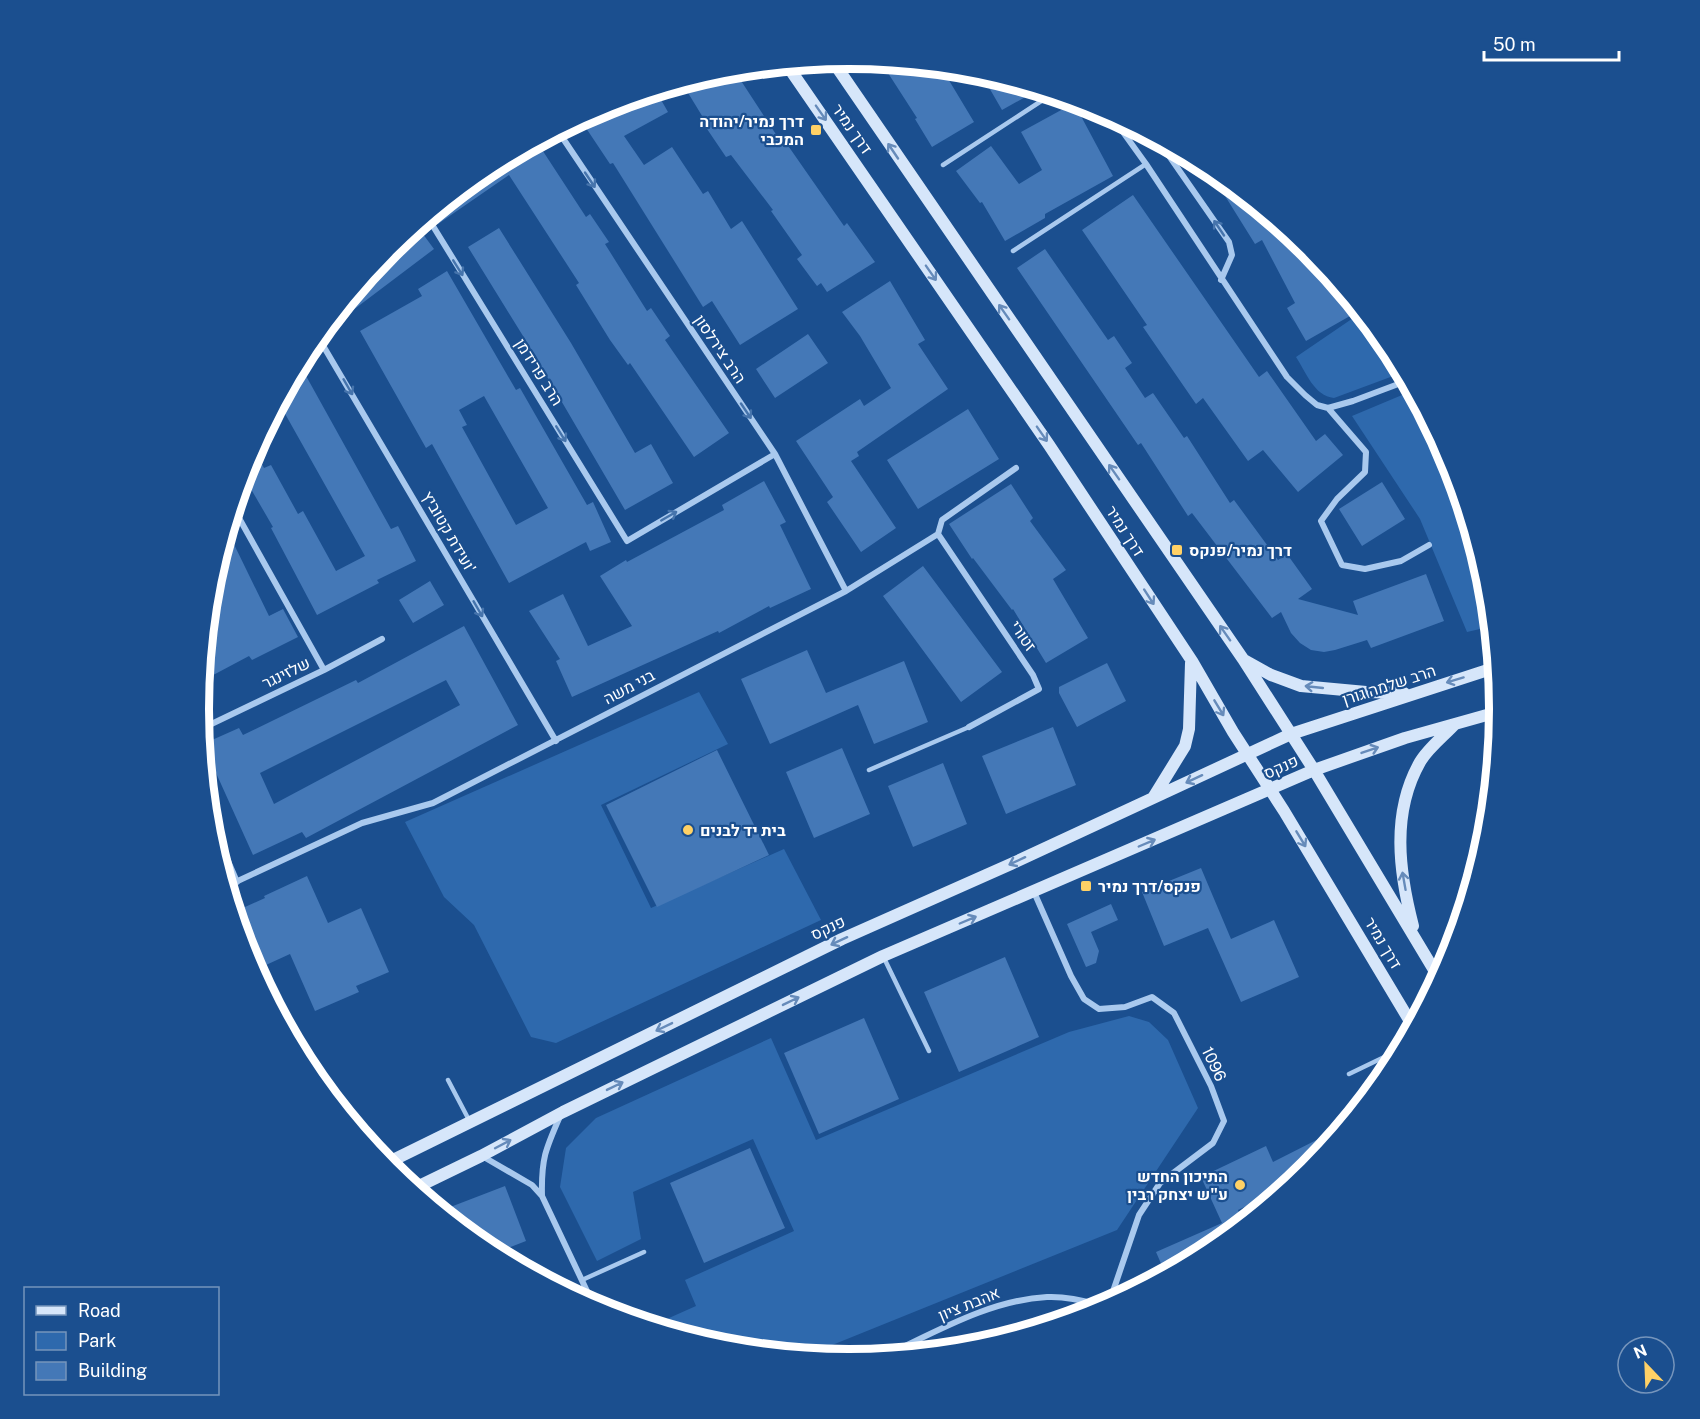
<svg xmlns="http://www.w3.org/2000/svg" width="1700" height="1419" viewBox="0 0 1700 1419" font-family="'Public Sans',Heebo,sans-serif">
<rect width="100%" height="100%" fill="#1b4f8f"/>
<!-- green -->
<path fill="#2e69ad" d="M 1362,312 L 1391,348 L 1404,372 L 1334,398 C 1314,396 1306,372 1296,357 Z
M 1414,390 L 1452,461 L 1489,583 L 1493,626 L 1467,632 L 1420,519 L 1352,416 Z
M 699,692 L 728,744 L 601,805 L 651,908 L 784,849 L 821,920 L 556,1043 L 531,1037 L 474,925 L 444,897 L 405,822 Z
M 1129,1016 L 1149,1022 L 1168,1040 L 1198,1108 L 1117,1230 L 805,1356 L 723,1348 L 651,1326 L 696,1306 L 685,1280 L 794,1231 L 753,1139 L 633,1192 L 641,1239 L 597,1261 L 560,1187 L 566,1148 L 596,1118 L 771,1038 L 816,1140 L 1069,1032 Z
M 1015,1327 L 1019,1335 L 977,1348 L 961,1350 Z"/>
<!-- building -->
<path fill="#4478b7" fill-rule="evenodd" d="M 901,64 L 941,67 L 974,122 L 932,147 L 915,119 L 917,118 L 888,73 Z
M 734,70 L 779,139 L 782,137 L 844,226 L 847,223 L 875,262 L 827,292 L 821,283 L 817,286 L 797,259 L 802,255 L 771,211 L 773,210 L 731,155 L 726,157 L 705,126 L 707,124 L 682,83 L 723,71 Z
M 980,72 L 1030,87 L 1038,90 L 1002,110 Z
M 656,91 L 668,112 L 624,136 L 644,165 L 672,147 L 703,194 L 708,191 L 731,229 L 742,221 L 798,309 L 740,345 L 712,301 L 703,307 L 613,163 L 610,164 L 580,119 L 601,108 Z
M 1074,103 L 1113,176 L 1045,214 L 1045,218 L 1005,241 L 982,202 L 980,203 L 956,171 L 991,146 L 1019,184 L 1042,170 L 1021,132 Z
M 537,142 L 586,217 L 590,214 L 609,242 L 605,244 L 647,311 L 651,308 L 670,336 L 665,340 L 729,433 L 694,457 L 630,363 L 628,365 L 610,340 L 576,285 L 579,283 L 509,175 L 438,224 L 432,215 L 489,168 Z
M 1207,167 L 1212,168 L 1311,249 L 1323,264 L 1320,266 L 1350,316 L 1306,341 L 1287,308 L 1295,303 L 1262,240 L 1255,244 Z
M 1133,195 L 1259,377 L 1267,371 L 1316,441 L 1325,434 L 1343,455 L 1298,492 L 1263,450 L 1248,461 L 1203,398 L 1196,404 L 1143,327 L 1147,325 L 1082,230 Z
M 417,226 L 434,249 L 336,323 L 333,319 L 390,249 Z
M 499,228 L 571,343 L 635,453 L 651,444 L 673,483 L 625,510 L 528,344 L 468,247 Z
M 1045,249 L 1108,340 L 1114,336 L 1132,363 L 1125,368 L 1145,398 L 1153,393 L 1184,438 L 1187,436 L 1230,503 L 1234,500 L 1278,560 L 1287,554 L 1312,589 L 1298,599 L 1358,615 L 1353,601 L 1426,574 L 1444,621 L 1371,648 L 1367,640 L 1335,650 L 1324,652 L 1311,650 L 1300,643 L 1291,633 L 1281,612 L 1272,618 L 1192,513 L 1188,516 L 1141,443 L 1138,445 L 1017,268 Z
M 447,271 L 516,390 L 520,388 L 587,505 L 593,502 L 611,542 L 590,551 L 586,542 L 509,583 L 432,444 L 426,448 L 360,331 L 422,296 L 418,289 ZM 484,396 L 548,508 L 516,525 L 462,427 L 467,425 L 459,410 Z
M 890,281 L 925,340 L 918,344 L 948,389 L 857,452 L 859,456 L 851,461 L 896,528 L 861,552 L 827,502 L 833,497 L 796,441 L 860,399 L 864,406 L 891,388 L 860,336 L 842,312 Z
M 808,334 L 828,363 L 775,398 L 756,369 Z
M 300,365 L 391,529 L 398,526 L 416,561 L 377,580 L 379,583 L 317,615 L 271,528 L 273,527 L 244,477 L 249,460 L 254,450 L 264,468 L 271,465 L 298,514 L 303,511 L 336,571 L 365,556 L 279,403 Z
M 968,409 L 999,459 L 918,509 L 887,460 Z
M 764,481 L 786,522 L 780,525 L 811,589 L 770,608 L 769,606 L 719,633 L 718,631 L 572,697 L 556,661 L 560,659 L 529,611 L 563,594 L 588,646 L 632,626 L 600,576 L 626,560 L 627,562 L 724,510 L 722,505 Z
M 1382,482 L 1405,519 L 1362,546 L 1339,509 Z
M 1011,484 L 1033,518 L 1030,521 L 1066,570 L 1053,579 L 1088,638 L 1046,663 L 1013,609 L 1012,610 L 973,558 L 972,559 L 949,524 Z
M 227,530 L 269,616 L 283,609 L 298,637 L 252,660 L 249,656 L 202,681 L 212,582 Z
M 923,566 L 1002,672 L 961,702 L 883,596 Z
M 430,581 L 444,605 L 413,623 L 399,600 Z
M 464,626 L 518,725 L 306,838 L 302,832 L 253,855 L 203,744 L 239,728 L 243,735 L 356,680 L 358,683 ZM 446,680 L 460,705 L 274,804 L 260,773 Z
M 807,650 L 826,693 L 904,661 L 928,722 L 874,744 L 858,705 L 770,744 L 741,679 Z
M 1107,663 L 1126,701 L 1077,727 L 1059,693 L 1059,687 Z
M 1053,727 L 1076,785 L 1006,814 L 982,756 Z
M 842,748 L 870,814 L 814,838 L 786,772 Z
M 717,750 L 769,855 L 657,907 L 606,805 Z
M 943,763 L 967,824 L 913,847 L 888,786 Z
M 1201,868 L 1231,939 L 1274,920 L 1299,977 L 1241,1002 L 1208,928 L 1164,946 L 1142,892 Z
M 307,876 L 328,923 L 361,908 L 389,972 L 356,986 L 359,992 L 315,1011 L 290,954 L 255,970 L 248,958 L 234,912 L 265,898 L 264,896 Z
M 1111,904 L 1118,920 L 1091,932 L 1099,951 L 1096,963 L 1086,967 L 1067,924 Z
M 1005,957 L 1039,1037 L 959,1072 L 924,992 Z
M 864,1018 L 899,1099 L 819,1134 L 784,1053 Z
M 1348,1124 L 1310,1170 L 1293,1184 L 1238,1210 L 1240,1215 L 1257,1208 L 1259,1212 L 1211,1251 L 1166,1275 L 1156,1252 L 1222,1223 L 1201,1177 L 1266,1146 L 1273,1162 Z
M 750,1148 L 785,1228 L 704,1263 L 670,1183 Z
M 505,1186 L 526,1241 L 493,1254 L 440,1211 Z"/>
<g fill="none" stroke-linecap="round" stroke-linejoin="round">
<!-- service -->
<path stroke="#a9c9ee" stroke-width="4.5" d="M 943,165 L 1052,94
M 1013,251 L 1146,164
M 869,770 L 969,727
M 884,958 L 929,1051
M 1349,1074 L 1403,1048
M 448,1080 L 469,1120
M 582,1280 L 644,1252"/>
<!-- minor -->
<path stroke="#a9c9ee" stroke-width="6" d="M 1110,114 L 1146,164 L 1287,377 L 1305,395 L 1317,405 L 1328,408 L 1366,452 L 1365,472 L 1337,499 L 1321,521 L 1342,565 L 1365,569 L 1401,561 L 1429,545
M 558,131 L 775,454 L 846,591
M 1158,140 L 1229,242 L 1232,255 L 1221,280
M 428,218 L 627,541 L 775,454
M 318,337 L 556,741
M 1328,408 L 1353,401 L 1409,380
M 234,509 L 324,670
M 938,534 L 1033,675 L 1039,689 L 969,727
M 201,729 L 324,670 L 382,639
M 210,819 L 237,882
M 227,886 L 362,823 L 433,803 L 846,591 L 938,534 L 942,520 L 1016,468
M 1034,892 L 1071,976 L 1084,999 L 1099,1009 L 1125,1007 L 1152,997 L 1174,1013 L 1211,1086 L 1224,1121 L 1213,1143 L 1160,1183 L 1139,1215 L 1108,1306
M 482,1156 L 532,1185 L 542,1196 L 595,1308
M 542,1196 C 541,1158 546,1148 561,1114
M 882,1357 C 934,1333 989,1300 1047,1297 C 1067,1296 1087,1302 1107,1307"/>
<!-- secondary -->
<path stroke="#d6e6fa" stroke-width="12" d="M 832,60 L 1243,659 L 1314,770 L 1440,980
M 787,65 L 1049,445 L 1192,661 L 1233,732 L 1284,811 L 1414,1028
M 1244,660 L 1271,675 L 1301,686 L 1366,692 L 1404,693
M 1153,798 L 1185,746 L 1189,729 L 1191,663
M 1413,926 C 1399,872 1391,813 1420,762 C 1428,748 1444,736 1455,724
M 385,1164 L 842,939 L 1011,864 L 1291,734 L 1497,667
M 413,1189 L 481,1156 L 563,1112 L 883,956 L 1314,770 L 1405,738 L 1501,711"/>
</g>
<!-- one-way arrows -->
<defs><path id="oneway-shaft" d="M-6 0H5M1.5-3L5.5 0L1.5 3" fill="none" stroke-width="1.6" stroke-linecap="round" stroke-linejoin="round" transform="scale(1.5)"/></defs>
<g stroke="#668bba">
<use href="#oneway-shaft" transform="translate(821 113) rotate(55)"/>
<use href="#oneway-shaft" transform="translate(893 151) rotate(-124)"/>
<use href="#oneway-shaft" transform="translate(931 273) rotate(55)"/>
<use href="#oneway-shaft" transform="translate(1004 312) rotate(-125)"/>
<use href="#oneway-shaft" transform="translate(1042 434) rotate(55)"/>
<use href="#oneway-shaft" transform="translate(1114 472) rotate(-125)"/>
<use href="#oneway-shaft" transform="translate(1149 597) rotate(57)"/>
<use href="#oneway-shaft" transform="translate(1225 633) rotate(-125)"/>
<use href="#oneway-shaft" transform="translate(1455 680) rotate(163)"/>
<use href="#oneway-shaft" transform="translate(1314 687) rotate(-174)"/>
<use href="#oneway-shaft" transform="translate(1219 708) rotate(59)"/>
<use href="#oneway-shaft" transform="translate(1370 750) rotate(-19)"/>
<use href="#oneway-shaft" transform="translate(1194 779) rotate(155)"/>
<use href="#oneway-shaft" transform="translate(1301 839) rotate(59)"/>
<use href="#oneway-shaft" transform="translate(1147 843) rotate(-23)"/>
<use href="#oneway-shaft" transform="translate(1017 861) rotate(155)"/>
<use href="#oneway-shaft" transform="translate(1404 881) rotate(-100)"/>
<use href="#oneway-shaft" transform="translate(968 920) rotate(-23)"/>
<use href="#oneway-shaft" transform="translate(839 941) rotate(155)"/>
<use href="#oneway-shaft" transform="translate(791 1001) rotate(-26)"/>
<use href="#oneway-shaft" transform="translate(664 1027) rotate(154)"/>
<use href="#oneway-shaft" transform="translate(615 1086) rotate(-26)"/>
<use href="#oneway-shaft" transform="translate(503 1144) rotate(-28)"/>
</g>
<g stroke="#4674ac">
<use href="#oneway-shaft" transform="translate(590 180) rotate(56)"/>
<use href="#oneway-shaft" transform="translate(1219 228) rotate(-124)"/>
<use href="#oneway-shaft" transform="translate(458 268) rotate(58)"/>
<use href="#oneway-shaft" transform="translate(348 387) rotate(60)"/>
<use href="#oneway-shaft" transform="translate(746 411) rotate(56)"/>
<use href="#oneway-shaft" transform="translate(561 434) rotate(58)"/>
<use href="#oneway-shaft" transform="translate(669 516) rotate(-30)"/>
<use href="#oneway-shaft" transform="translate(478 609) rotate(60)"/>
</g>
<!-- markers -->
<g fill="#ffd166" stroke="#1b4f8f" stroke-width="2">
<rect x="810" y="124" width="12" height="12" rx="3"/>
<rect x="1171" y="544" width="12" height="12" rx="3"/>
<circle cx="688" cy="830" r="6"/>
<rect x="1080" y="880" width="12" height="12" rx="3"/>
<circle cx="1240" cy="1185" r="6"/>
</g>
<g text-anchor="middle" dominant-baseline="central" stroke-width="4.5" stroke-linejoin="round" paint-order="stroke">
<!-- poi labels -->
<g font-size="16" font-weight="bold" fill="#fff" stroke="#1b4f8f" text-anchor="start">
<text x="804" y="121" text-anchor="end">דרך נמיר/יהודה<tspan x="804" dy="18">המכבי</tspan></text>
<text x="1189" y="550">דרך נמיר/פנקס</text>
<text x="700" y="830">בית יד לבנים</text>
<text x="1098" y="886">פנקס/דרך נמיר</text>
<text x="1228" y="1176" text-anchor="end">התיכון החדש<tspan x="1228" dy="18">ע"ש יצחק רבין</tspan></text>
</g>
<!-- street labels -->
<g font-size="16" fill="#fff" stroke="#1b4f8f">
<text transform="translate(852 129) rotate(55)">דרך נמיר</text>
<text transform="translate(720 349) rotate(56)">הרב צירלסון</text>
<text transform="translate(539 372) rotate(58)">הרב פרידמן</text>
<text transform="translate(1125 531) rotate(57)">דרך נמיר</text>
<text transform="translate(449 532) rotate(60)">ועידת קטוביץ'</text>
<text transform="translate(1023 636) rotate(56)">זטורי</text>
<text transform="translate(286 673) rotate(-26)">שלזינגר</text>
<text transform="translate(1389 685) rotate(-18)">הרב שלמה גורן</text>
<text transform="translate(629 687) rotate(-28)">בני משה</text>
<text transform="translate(1281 767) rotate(-24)">פנקס</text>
<text transform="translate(828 928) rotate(-25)">פנקס</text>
<text transform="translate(1383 943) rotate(59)">דרך נמיר</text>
<text transform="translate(1214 1064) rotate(64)">1096</text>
<text transform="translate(969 1304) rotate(-22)">אהבת ציון</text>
</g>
</g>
<!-- crop -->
<path d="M0 0H1700V1419H0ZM209 709a640 640 0 1 1 1280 0a640 640 0 1 1-1280 0Z" fill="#1b4f8f" fill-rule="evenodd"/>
<path fill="none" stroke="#fff" stroke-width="8" d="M209 709a640 640 0 1 1 1280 0a640 640 0 1 1-1280 0Z"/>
<!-- legend -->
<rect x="24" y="1287" width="195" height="108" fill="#1b4f8f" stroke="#7695bc" stroke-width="1.5"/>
<rect x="36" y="1306" width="30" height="9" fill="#d6e6fa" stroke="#7695bc" stroke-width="1.5"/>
<text x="78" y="1317" font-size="18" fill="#ffffff">Road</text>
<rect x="36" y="1332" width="30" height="18" fill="#2e69ad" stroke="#7695bc" stroke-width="1.5"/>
<text x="78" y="1347" font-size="18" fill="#ffffff">Park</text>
<rect x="36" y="1362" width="30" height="18" fill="#4478b7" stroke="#7695bc" stroke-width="1.5"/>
<text x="78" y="1377" font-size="18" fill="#ffffff">Building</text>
<!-- north arrow -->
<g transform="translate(1646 1365) rotate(337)"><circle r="28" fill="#1b4f8f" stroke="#7695bc" stroke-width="1.5"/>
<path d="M0-4.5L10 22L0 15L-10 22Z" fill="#ffd166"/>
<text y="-9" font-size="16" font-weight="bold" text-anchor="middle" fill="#ffffff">N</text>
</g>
<!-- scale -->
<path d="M1484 51v9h135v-9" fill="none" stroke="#ffffff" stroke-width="3"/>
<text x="1493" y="51" font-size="18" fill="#ffffff" stroke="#1b4f8f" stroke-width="4.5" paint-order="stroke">50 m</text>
</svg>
